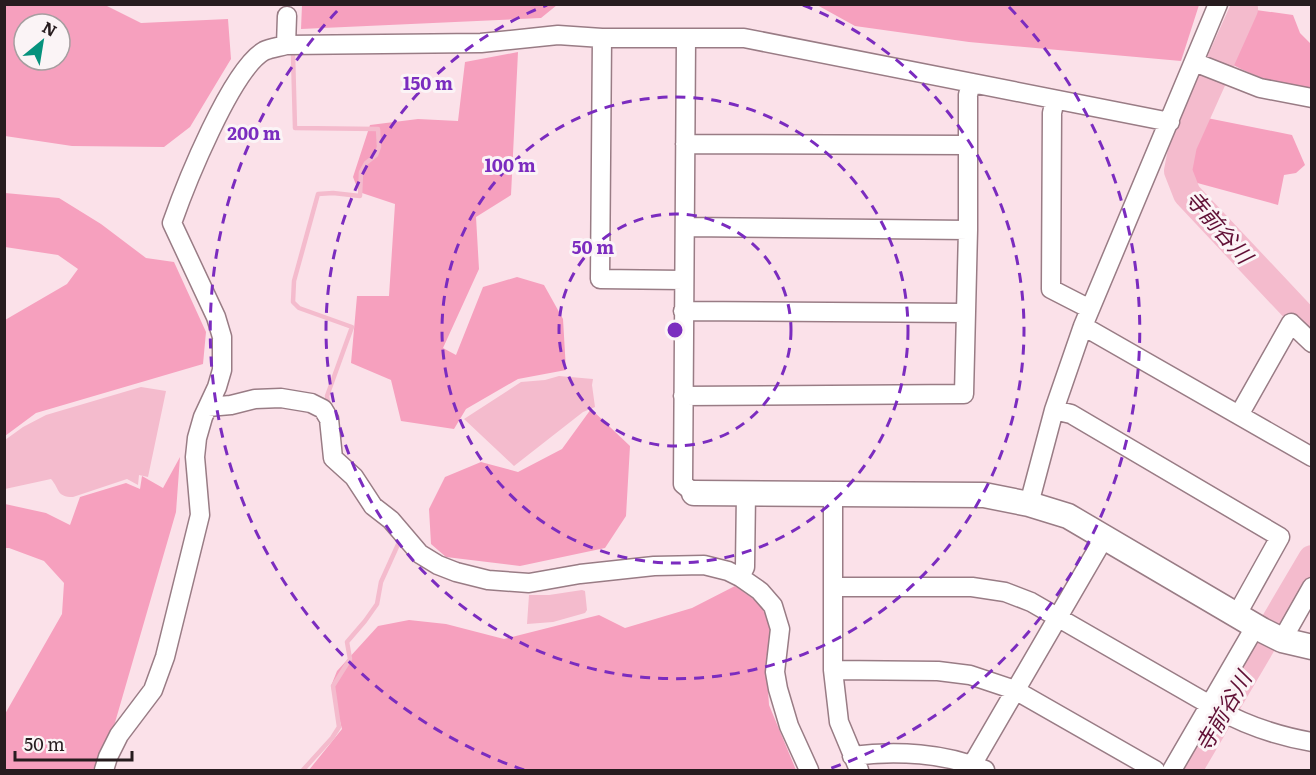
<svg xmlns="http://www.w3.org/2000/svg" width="1316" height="775" viewBox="0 0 1316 775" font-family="Literata,'Noto Sans JP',serif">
<rect width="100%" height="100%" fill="#fbe1e9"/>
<!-- green -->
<path fill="#f6a0be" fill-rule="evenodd" d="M 5,4 L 105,5 L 141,23 L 228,19 L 231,59 L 190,127 L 164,147 L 72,146 L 5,136 ZM 24,24 L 60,24 L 60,60 L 24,60 Z
M 302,5 L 302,4 L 557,5 L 541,18 L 301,29 Z
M 817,5 L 1192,4 L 1199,5 L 1181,61 L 969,42 L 855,26 Z
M 1249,9 L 1293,15 L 1300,33 L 1311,44 L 1311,89 C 1280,85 1260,79 1231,64 Z
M 518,52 L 511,195 L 476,217 L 479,269 L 443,348 L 456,355 L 483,287 L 517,277 L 544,285 L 563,319 L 566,370 L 518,379 L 466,409 L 454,429 L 401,421 L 391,380 L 351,363 L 357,296 L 389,296 L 395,204 L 359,192 L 353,177 L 370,125 L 418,119 L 458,121 L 465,62 Z
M 1202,117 L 1292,135 L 1305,165 L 1296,173 L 1284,175 L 1278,205 L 1190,181 L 1185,164 Z
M 5,193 L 59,198 L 101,224 L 146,258 L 174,262 L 206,332 L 203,364 L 36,413 L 5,436 L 5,320 L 67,284 L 78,269 L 58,255 L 5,247 Z
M 591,409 L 630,446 L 626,516 L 605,548 L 520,566 L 446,557 L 431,544 L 429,509 L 445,477 L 481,462 L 518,472 L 562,449 Z
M 180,457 L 176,512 L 114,726 L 93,770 L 5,770 L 5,714 L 62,614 L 64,583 L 44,561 L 9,548 L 5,548 L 5,504 L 46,513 L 70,525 L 80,497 L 126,483 L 140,489 L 142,476 L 163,488 Z
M 735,586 L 759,603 L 772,626 L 766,660 L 769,705 L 796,770 L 309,770 L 342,729 L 331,686 L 337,671 L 378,626 L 409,620 L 446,624 L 504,639 L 599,615 L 625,628 L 692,608 Z"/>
<!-- water -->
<path fill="#f4bbcd" d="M 559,376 L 593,379 L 592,385 L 595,407 L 583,412 L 514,466 L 464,419 L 521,382 L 545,380 Z
M 141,387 L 166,391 L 148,477 L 139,475 L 138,485 L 127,479 L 73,497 C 56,497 60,489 51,479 L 5,489 L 5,440 L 23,427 L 46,415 Z
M 582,590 L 585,591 L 587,610 L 585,613 L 553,622 L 527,624 L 529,595 L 549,595 Z"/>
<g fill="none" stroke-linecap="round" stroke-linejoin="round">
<!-- stream -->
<path stroke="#f4bbcd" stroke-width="4.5" d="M 293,54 L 295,128 L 378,129 L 379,147 L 376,155 L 366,163 L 361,172 L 360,196 L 333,193 L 318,194 L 294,281 L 293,302 L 299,308 L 352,327 L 327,396 L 329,408
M 303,770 L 332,738 L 339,727 L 333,686 L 350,659 L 347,642 L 365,621 L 377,604 L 381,582 L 400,540"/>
<!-- river -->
<path stroke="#f4bbcd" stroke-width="28" d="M 1244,9 L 1183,145 L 1178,171 L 1187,194 L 1312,327
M 1188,770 L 1312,559"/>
<!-- minor casing -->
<g stroke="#997c85" stroke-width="21">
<path id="minor" d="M 686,39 L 683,484 L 694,493
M 286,45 L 287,16
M 1194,62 L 1260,88 L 1312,98
M 1055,100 L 1052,113 L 1051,289 L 1090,309
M 685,144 L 968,145
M 685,227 L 968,230
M 683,280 L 600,279 L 602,38 L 744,38 L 1170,122
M 683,311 L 965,313
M 1083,326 L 1312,457
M 683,396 L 964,394 L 968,230 L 968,95 L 971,83
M 208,407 L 231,405 L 255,399 L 281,398 L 311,403 L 323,409 L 329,419 L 333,458 L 354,477 L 373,506 L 391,520 L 420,554 L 438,565 L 456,572 L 488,580 L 529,583 L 580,574 L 654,566 L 704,565 L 728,571 L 740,577 L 760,591 L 773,606 L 780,629 L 775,672 L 778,689 L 789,726 L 809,770
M 1054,410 L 1071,414 L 1280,537 L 1236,616
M 1239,415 L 1291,323 L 1312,343
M 833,493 L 833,670 L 839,722 L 859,770
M 1029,504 L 1054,410 L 1083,326 L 1218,4
M 740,577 L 745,567 L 746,493
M 833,587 L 972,587 L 1005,592 L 1031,602 L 1217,709 C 1247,726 1278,736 1312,742
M 1282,640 L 1312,587
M 833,670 L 938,671 L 970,675 L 1015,690 L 1155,770
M 852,756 C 896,750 945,753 985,770
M 972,765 L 1104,538
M 104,770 L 108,757 L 119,735 L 153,690 L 165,657 L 200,515 L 195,457 L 197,438 L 203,417 L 217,387 L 222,370 L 222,337 L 216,317 L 172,223 C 185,186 231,70 264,51 C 270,48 279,47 286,45 L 481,43 L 558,35 L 602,38
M 1172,770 L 1255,627"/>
</g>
<!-- tertiary casing -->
<g stroke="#997c85" stroke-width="27">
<path id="tertiary" d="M 694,493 L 984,495 L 1029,504 L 1068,516 L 1262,630 L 1282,640 L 1312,647"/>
</g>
<!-- minor -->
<use href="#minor" stroke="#fff" stroke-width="18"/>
<!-- tertiary -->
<use href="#tertiary" stroke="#fff" stroke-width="24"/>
</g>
<!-- distance rings -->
<g fill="none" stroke="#7b2cbf" stroke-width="3" stroke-dasharray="10 8">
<circle cx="675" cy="330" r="116"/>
<circle cx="675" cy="330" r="233"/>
<path d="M803 5A349 349 0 1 1 547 5"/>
<path d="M524 770A465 465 0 0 1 341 7M1009 7A465 465 0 0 1 826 770"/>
</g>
<g text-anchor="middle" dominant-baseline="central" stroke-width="6" stroke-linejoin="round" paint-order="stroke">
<!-- water labels -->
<g font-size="22" font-style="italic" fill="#600f35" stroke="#fbf4f6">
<text transform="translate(1220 226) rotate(49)">寺前谷川</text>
<text transform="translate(1222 711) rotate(-60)">寺前谷川</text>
</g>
</g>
<circle cx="675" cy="330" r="9" fill="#7b2cbf" stroke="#fbf4f6" stroke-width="3"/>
<g font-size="18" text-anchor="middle" font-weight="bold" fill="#7b2cbf" stroke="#fbf4f6" stroke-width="6" stroke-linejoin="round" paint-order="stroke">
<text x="428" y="90">150 m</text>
<text x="254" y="140">200 m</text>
<text x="510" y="172">100 m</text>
<text x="593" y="254">50 m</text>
</g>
<!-- border -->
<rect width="1316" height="775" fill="none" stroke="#271c1f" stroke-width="12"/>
<!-- north arrow -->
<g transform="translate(42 42) rotate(30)"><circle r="28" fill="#fbf4f6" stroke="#a69ea0" stroke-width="1.5"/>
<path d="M0-4.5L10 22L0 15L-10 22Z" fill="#06927d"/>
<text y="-9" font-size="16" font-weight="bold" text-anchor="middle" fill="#271c1f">N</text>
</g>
<!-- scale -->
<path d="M15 751v9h117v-9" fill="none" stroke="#271c1f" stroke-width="3"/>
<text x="24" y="751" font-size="18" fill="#271c1f" stroke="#fbf4f6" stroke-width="4.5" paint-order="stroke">50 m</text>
</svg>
